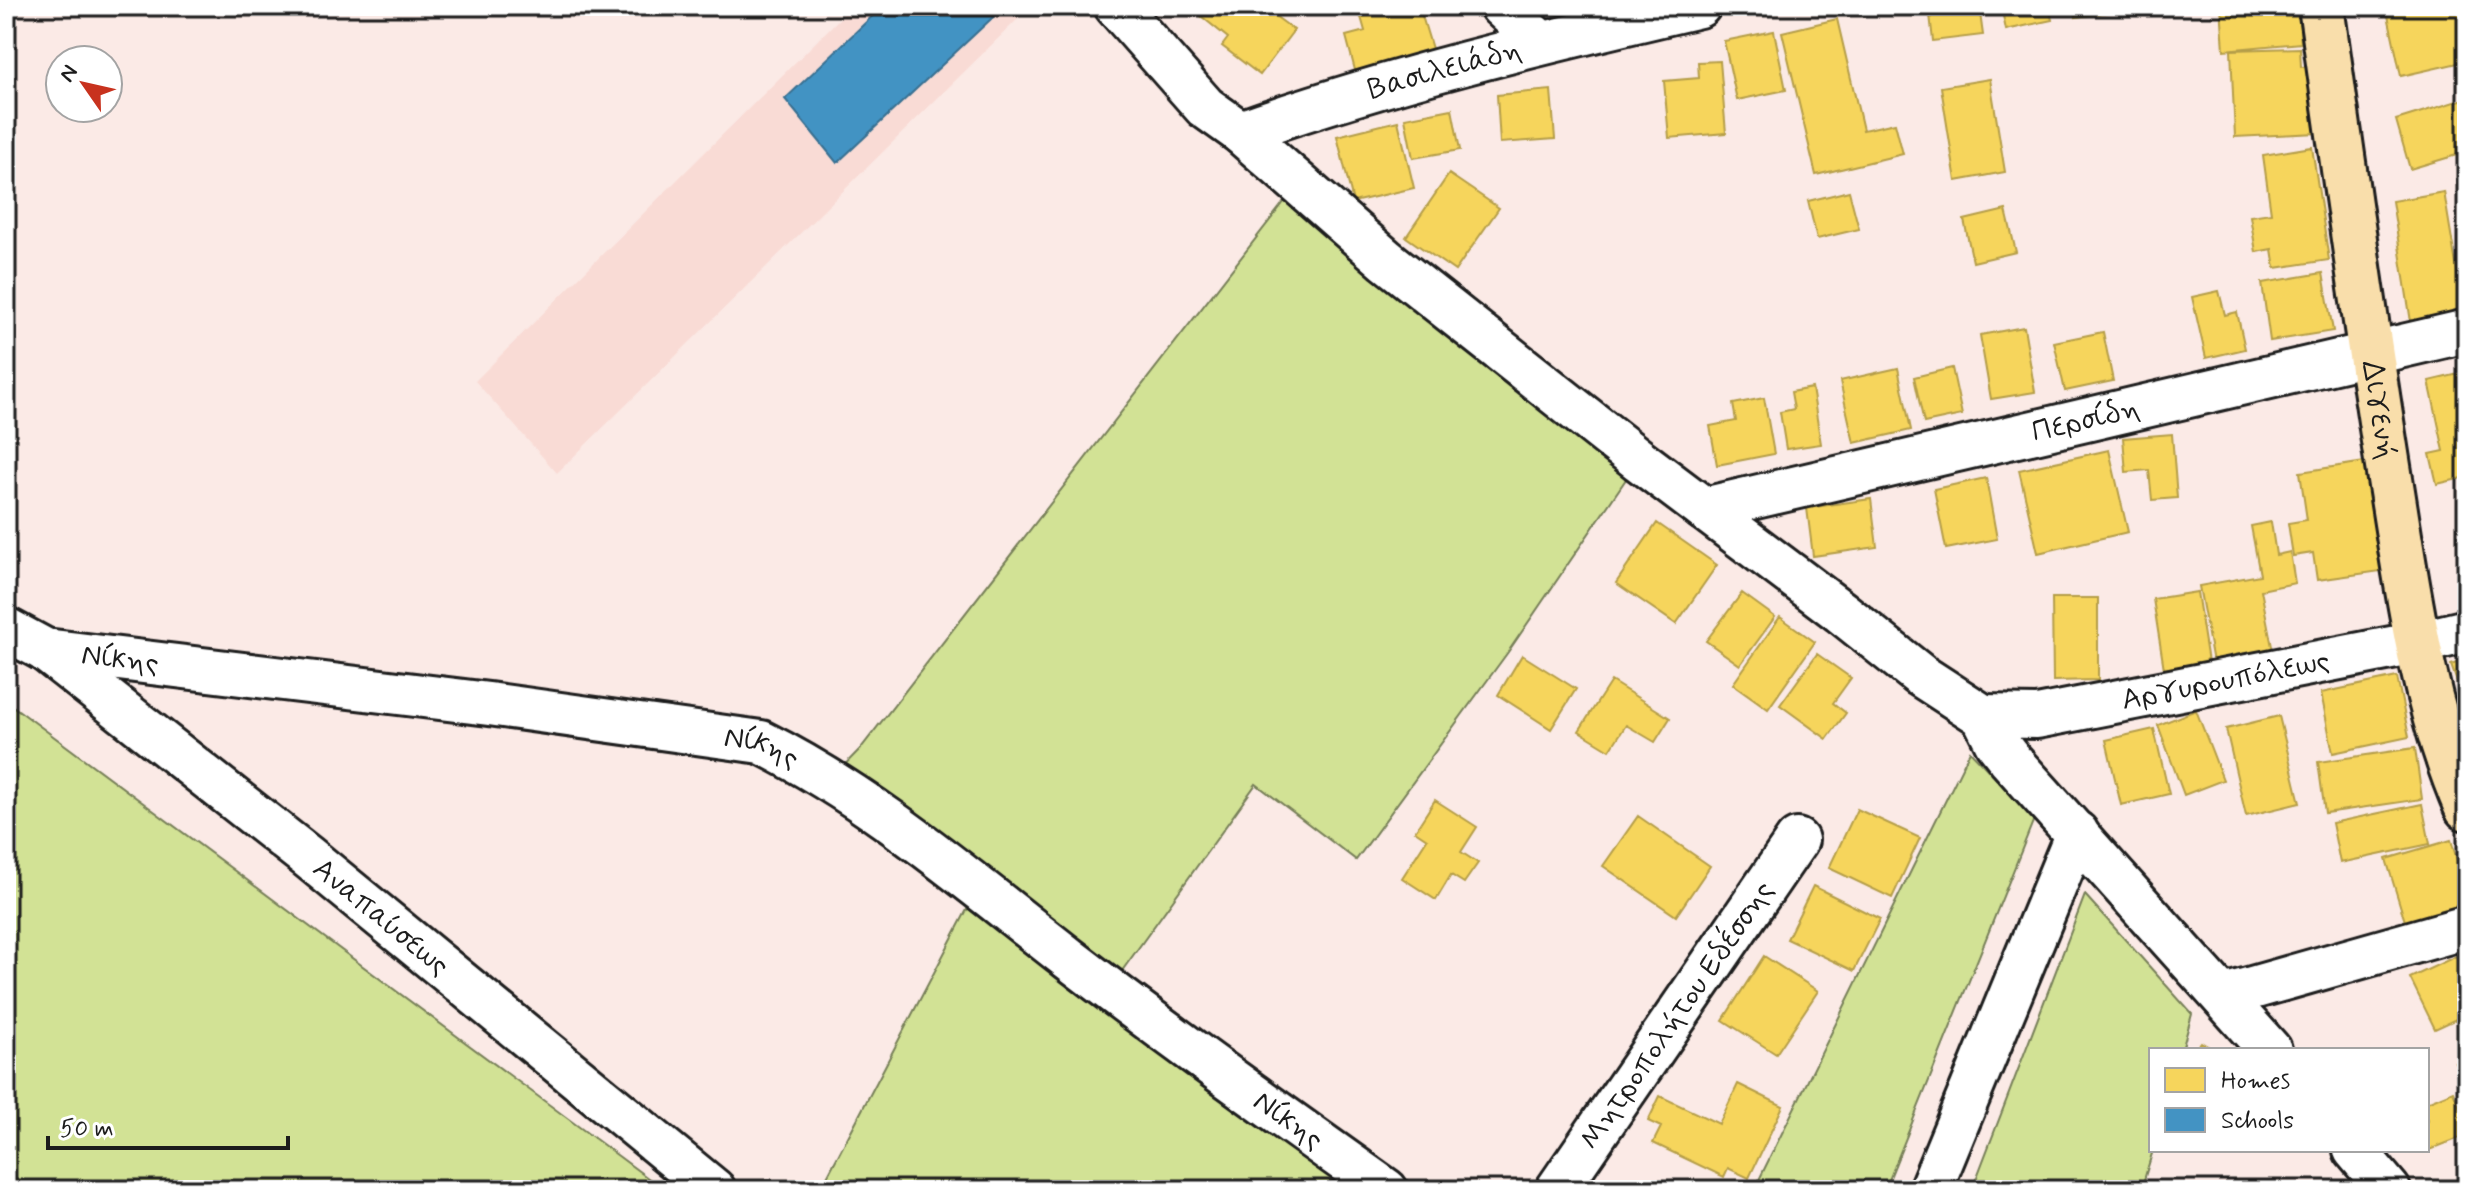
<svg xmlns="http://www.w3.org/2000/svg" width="2473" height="1196" viewBox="0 0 2473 1196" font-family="Mynerve,sans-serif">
<rect width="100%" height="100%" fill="#fbeae6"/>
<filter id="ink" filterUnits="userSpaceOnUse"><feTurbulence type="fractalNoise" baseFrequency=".0125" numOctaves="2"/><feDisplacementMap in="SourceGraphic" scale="16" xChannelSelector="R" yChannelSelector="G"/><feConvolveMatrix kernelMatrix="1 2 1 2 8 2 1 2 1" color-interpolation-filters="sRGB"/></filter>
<g filter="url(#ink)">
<!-- built -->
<path fill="#f9dbd5" d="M 852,6 L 1031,6 L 557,473 L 475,381 Z"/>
<!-- green -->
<path fill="#d2e295" stroke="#777f58" stroke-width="2" d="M 1298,184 L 1639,460 L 1508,652 L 1356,860 L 1256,784 L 1109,989 L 1386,1190 L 820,1190 L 970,904 L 829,781 L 861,748 Z
M 6,701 L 664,1190 L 6,1190 Z
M 1970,751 L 2034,819 L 1885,1190 L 1754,1190 Z
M 2085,895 L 2192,1014 L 2182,1050 L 2151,1050 L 2153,1150 L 2141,1190 L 1972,1190 Z"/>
<!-- homes -->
<path fill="#f6d55c" stroke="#b59e49" stroke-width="2" d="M 1209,6 L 1271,6 L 1267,10 L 1294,30 L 1260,75 L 1222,46 L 1228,38 L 1201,16 Z
M 1398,6 L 1419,6 L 1433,52 L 1356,74 L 1346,36 L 1365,31 L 1361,17 Z
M 1929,6 L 1979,6 L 1983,35 L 1933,41 Z
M 2001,6 L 2049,6 L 2052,20 L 2006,30 Z
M 2075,6 L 2115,6 L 2116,11 L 2076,17 Z
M 2221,6 L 2298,6 L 2301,43 L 2224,50 Z
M 2386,6 L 2459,6 L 2467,42 L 2467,61 L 2401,76 Z
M 1837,19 L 1863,130 L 1895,123 L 1903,154 L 1816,175 L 1782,32 Z
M 1774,31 L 1786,90 L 1737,100 L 1724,41 Z
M 2300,48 L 2301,67 L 2316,66 L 2318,133 L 2235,137 L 2231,50 Z
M 1720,61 L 1726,133 L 1669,138 L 1664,81 L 1699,78 L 1698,62 Z
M 1990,79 L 2005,172 L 1956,181 L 1941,87 Z
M 1551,90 L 1555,139 L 1500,143 L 1497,95 Z
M 2467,98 L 2467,147 L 2459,149 L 2460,154 L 2410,169 L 2396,120 Z
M 1452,109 L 1460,150 L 1413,158 L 1405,118 Z
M 1398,121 L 1414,188 L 1353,202 L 1337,136 Z
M 2312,147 L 2329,260 L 2275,268 L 2272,249 L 2256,252 L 2250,216 L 2271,213 L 2263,155 Z
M 1449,174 L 1499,208 L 1455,271 L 1406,237 Z
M 1849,191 L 1859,229 L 1817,239 L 1808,201 Z
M 2444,192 L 2464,313 L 2411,322 L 2392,201 Z
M 2006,210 L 2016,252 L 1973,262 L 1964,220 Z
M 2323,273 L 2333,331 L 2270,341 L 2262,283 Z
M 2219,291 L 2225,315 L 2237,312 L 2245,349 L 2206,358 L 2192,297 Z
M 2024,327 L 2035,392 L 1991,399 L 1980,335 Z
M 2103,332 L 2113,381 L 2065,391 L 2054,342 Z
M 1898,368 L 1911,430 L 1854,443 L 1840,381 Z
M 1952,368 L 1962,415 L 1924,423 L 1914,377 Z
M 2467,372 L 2467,477 L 2437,484 L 2430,454 L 2444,451 L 2429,381 Z
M 1812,388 L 1821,444 L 1786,449 L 1780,412 L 1794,409 L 1791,392 Z
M 1764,398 L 1774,454 L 1717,465 L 1710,426 L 1736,421 L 1733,404 Z
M 2172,434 L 2177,498 L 2152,500 L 2149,470 L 2126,472 L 2123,438 Z
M 2109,450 L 2128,532 L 2038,553 L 2019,470 Z
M 2365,462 L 2381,571 L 2317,580 L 2313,553 L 2293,556 L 2288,523 L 2307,520 L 2300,472 Z
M 1986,478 L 1997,539 L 1946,549 L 1934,489 Z
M 1871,499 L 1877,547 L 1813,556 L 1807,508 Z
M 2271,522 L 2276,555 L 2290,552 L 2295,583 L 2261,590 L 2273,652 L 2213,662 L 2199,586 L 2260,575 L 2251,526 Z
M 1657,523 L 1717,565 L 1676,624 L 1616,583 Z
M 2197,592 L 2208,662 L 2164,669 L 2153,599 Z
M 1742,593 L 1775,617 L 1740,665 L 1706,641 Z
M 2052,598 L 2098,598 L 2098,680 L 2053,681 Z
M 1780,617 L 1815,642 L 1768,709 L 1733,684 Z
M 1817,654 L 1851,678 L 1833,703 L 1846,713 L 1827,739 L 1780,705 Z
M 1522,655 L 1576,689 L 1551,729 L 1498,695 Z
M 2467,659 L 2467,710 L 2451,665 Z
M 2397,677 L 2409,737 L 2333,753 L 2321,693 Z
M 1611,681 L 1670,718 L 1655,742 L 1626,725 L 1610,750 L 1579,731 Z
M 2196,710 L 2223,780 L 2184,795 L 2158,725 Z
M 2279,716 L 2300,803 L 2246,816 L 2226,729 Z
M 2154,729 L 2169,794 L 2121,805 L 2106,740 Z
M 2415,748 L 2422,799 L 2325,813 L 2318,762 Z
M 1435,800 L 1477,827 L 1461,852 L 1478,863 L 1464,883 L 1451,875 L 1436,900 L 1402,878 L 1427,839 L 1415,831 Z
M 2422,804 L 2430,844 L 2340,863 L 2332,823 Z
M 1857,809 L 1920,838 L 1892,898 L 1829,868 Z
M 1638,816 L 1710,866 L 1676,916 L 1603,866 Z
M 2451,840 L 2467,893 L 2467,911 L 2407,928 L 2386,859 Z
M 1813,886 L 1880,919 L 1854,971 L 1787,939 Z
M 2467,951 L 2467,1014 L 2435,1029 L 2410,978 Z
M 1764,956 L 1818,991 L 1776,1054 L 1723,1020 Z
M 2467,1032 L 2467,1080 L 2455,1062 L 2467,1054 L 2457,1038 Z
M 2201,1042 L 2214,1050 L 2195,1050 Z
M 1738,1084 L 1783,1106 L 1749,1178 L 1728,1168 L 1724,1177 L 1653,1143 L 1661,1127 L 1648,1121 L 1660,1096 L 1719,1124 Z
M 2453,1091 L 2467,1125 L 2467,1135 L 2424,1152 L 2423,1150 L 2427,1150 L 2427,1102 Z
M 2249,1182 L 2263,1190 L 2244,1190 Z"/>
<!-- schools -->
<path fill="#4393c3" stroke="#376f91" stroke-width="2" d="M 883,6 L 1005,6 L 837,163 L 785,99 Z"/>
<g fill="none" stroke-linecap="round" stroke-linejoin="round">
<!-- minor casing -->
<g stroke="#1c1c1c" stroke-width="48">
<g id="minor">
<path d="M 1116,6 L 1205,107 L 1240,132 L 1386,260 L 1639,460 L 1841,612 L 1920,675 L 1983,716 L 1996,742 L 2010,760 L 2270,1050"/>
<path d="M 1501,6 L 1541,43"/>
<path id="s1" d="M 1240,132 C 1389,79 1545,42 1699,6"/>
<path id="s2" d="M 1704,509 L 2467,331"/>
<path id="s3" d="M 6,629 L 45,650 L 489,704 L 761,742 C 873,798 970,882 1068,958 C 1172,1038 1279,1114 1386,1190"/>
<path id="s4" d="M 46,651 L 308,857 L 714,1190"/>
<path id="s5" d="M 1983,716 L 2037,717 L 2417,643 L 2467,631"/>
<path d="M 2224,996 L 2467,927"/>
<path d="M 2355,1150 L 2389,1190"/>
<path id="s6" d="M 1557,1190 L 1797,840"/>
<path d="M 1930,1190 L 2077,833"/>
</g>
</g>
<!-- major casing -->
<g stroke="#1c1c1c" stroke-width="50">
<g id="major">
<path id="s7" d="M 2321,6 C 2343,164 2365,322 2390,479 C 2408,590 2422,704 2467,808"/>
</g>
</g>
<!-- minor -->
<use href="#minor" stroke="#fff" stroke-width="42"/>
<!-- major -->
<use href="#major" stroke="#f9deab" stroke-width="44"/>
</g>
</g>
<g text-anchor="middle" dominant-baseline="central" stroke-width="8" stroke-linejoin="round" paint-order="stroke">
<!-- street labels -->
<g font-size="30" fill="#1c1c1c" stroke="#fff">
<text stroke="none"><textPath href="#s1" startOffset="214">Βασιλειάδη</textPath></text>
<text stroke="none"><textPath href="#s7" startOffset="408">Διγενή</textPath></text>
<text stroke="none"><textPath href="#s2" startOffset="392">Περσίδη</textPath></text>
<text stroke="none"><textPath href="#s3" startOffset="120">Νίκης</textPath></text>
<text stroke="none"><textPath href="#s5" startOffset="246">Αργυρουπόλεως</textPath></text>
<text stroke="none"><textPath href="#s3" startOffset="768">Νίκης</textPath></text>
<text stroke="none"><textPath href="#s4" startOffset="428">Αναπαύσεως</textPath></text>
<text stroke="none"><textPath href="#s6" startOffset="212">Μητροπολήτου Εδέσσης</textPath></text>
<text stroke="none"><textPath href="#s3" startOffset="1416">Νίκης</textPath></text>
</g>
</g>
<!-- margin -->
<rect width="2473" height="1196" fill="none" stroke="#fff" stroke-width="32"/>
<rect x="16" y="16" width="2441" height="1164" fill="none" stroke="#1c1c1c" stroke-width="3" filter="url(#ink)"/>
<!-- legend -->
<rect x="2149" y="1048" width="280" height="104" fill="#ffffff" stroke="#a4a4a4" stroke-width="2"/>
<rect x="2165" y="1068" width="40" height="24" fill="#f6d55c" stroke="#a4a4a4" stroke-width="2"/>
<text x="2221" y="1088" font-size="24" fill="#1c1c1c">Homes</text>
<rect x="2165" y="1108" width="40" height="24" fill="#4393c3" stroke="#a4a4a4" stroke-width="2"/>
<text x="2221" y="1128" font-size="24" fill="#1c1c1c">Schools</text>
<!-- north arrow -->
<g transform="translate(84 84) rotate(304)"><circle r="38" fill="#ffffff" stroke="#a4a4a4" stroke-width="2"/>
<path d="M0-6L14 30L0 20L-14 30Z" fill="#c8321e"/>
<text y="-12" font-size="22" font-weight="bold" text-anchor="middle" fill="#1c1c1c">N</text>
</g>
<!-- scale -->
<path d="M48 1136v12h240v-12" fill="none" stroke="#1c1c1c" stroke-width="4"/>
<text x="60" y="1136" font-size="24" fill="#1c1c1c" stroke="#ffffff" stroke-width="6" paint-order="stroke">50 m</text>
</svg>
